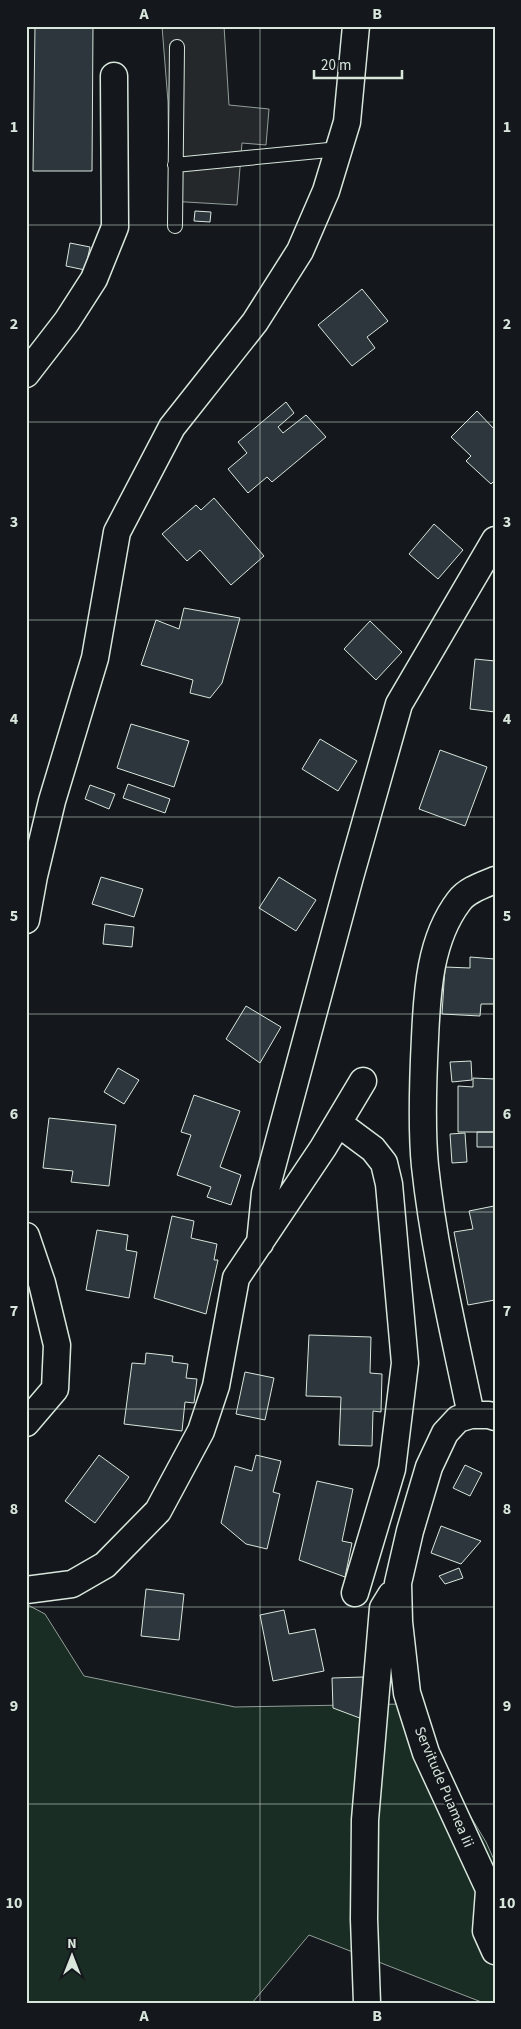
<svg xmlns="http://www.w3.org/2000/svg" width="521" height="2029" viewBox="0 0 521 2029" font-family="'Source Sans 3',sans-serif">
<rect width="100%" height="100%" fill="#14181c"/>
<!-- green -->
<path fill="#1a2d24" stroke="#939e99" d="M 26,1604 L 45,1614 L 84,1676 L 235,1707 L 403,1704 L 486,1842 L 495,1862 L 495,2003 L 484,2003 L 309,1935 L 252,2003 L 26,2003 Z"/>
<!-- parking -->
<path fill="#24282b" stroke="#939e99" d="M 162,26 L 224,26 L 229,105 L 269,109 L 266,145 L 242,143 L 237,205 L 169,201 L 168,102 Z"/>
<!-- building -->
<path fill="#2c363c" stroke="#d8e6dc" d="M 35,26 L 93,26 L 92,171 L 33,171 Z
M 195,211 L 211,212 L 210,222 L 194,221 Z
M 70,243 L 90,247 L 85,270 L 66,266 Z
M 362,289 L 388,321 L 367,337 L 375,348 L 352,366 L 318,325 Z
M 286,402 L 294,413 L 278,427 L 283,433 L 306,415 L 326,437 L 272,482 L 267,477 L 248,493 L 228,469 L 247,453 L 238,442 Z
M 477,411 L 495,430 L 495,480 L 491,484 L 466,461 L 471,456 L 451,437 Z
M 214,498 L 264,556 L 231,585 L 200,550 L 187,561 L 162,534 L 196,505 L 201,510 Z
M 434,524 L 463,550 L 438,579 L 409,554 Z
M 184,608 L 240,618 L 222,683 L 210,698 L 190,693 L 193,680 L 141,665 L 156,620 L 179,629 Z
M 370,621 L 402,652 L 376,680 L 344,649 Z
M 475,659 L 495,661 L 495,712 L 470,709 Z
M 131,724 L 189,741 L 174,787 L 117,768 Z
M 320,739 L 357,761 L 338,791 L 302,769 Z
M 440,750 L 487,767 L 465,826 L 419,809 Z
M 128,784 L 170,799 L 165,813 L 123,798 Z
M 90,785 L 115,794 L 109,809 L 85,799 Z
M 101,877 L 143,889 L 134,917 L 92,904 Z
M 279,877 L 316,900 L 296,931 L 259,908 Z
M 105,924 L 134,927 L 132,947 L 103,944 Z
M 470,957 L 495,959 L 494,1004 L 481,1004 L 480,1016 L 442,1014 L 445,967 L 470,968 Z
M 246,1006 L 281,1027 L 260,1063 L 226,1039 Z
M 471,1061 L 472,1080 L 452,1082 L 450,1062 Z
M 118,1068 L 139,1080 L 124,1104 L 104,1092 Z
M 473,1078 L 495,1079 L 495,1132 L 458,1132 L 458,1086 L 473,1087 Z
M 194,1095 L 240,1111 L 220,1167 L 241,1175 L 231,1205 L 207,1197 L 211,1187 L 177,1175 L 191,1135 L 181,1132 Z
M 49,1118 L 116,1125 L 109,1186 L 71,1182 L 73,1171 L 43,1168 Z
M 477,1132 L 495,1132 L 495,1147 L 477,1147 Z
M 465,1133 L 467,1162 L 452,1163 L 450,1134 Z
M 494,1206 L 495,1300 L 468,1305 L 454,1232 L 473,1229 L 469,1211 Z
M 172,1216 L 194,1221 L 191,1238 L 217,1244 L 214,1260 L 218,1260 L 206,1314 L 154,1298 Z
M 97,1230 L 128,1235 L 126,1250 L 137,1252 L 129,1298 L 86,1290 Z
M 309,1335 L 371,1337 L 370,1373 L 382,1374 L 381,1412 L 373,1411 L 372,1446 L 339,1445 L 341,1397 L 306,1396 Z
M 146,1353 L 173,1356 L 172,1362 L 188,1364 L 186,1378 L 197,1379 L 194,1403 L 185,1402 L 182,1431 L 124,1424 L 132,1363 L 145,1364 Z
M 245,1372 L 274,1378 L 265,1420 L 236,1414 Z
M 99,1455 L 129,1477 L 95,1523 L 65,1501 Z
M 256,1455 L 281,1461 L 273,1492 L 280,1494 L 267,1549 L 246,1544 L 221,1523 L 235,1466 L 252,1471 Z
M 465,1465 L 482,1473 L 470,1496 L 453,1488 Z
M 317,1481 L 353,1489 L 342,1541 L 352,1543 L 345,1577 L 299,1560 Z
M 441,1526 L 481,1541 L 461,1564 L 431,1553 Z
M 459,1568 L 463,1578 L 445,1584 L 439,1576 Z
M 146,1589 L 184,1594 L 179,1640 L 141,1636 Z
M 284,1610 L 289,1634 L 315,1629 L 324,1671 L 273,1681 L 260,1615 Z
M 363,1677 L 365,1720 L 333,1708 L 332,1678 Z"/>
<g fill="none" stroke-linecap="round" stroke-linejoin="round">
<!-- service casing -->
<g stroke="#d8e6dc" stroke-width="16">
<path id="service" d="M 175,165 L 339,149
M 175,226 L 177,47"/>
</g>
<!-- minor casing -->
<g stroke="#d8e6dc" stroke-width="29">
<path id="minor" d="M 26,374 L 67,321 L 94,279 L 115,227 L 114,76
M 26,920 L 34,876 L 52,801 L 95,658 L 117,532 L 172,427 L 255,322 L 300,251 L 326,191 L 347,122 L 356,26
M 338,1123 L 373,1149 L 384,1163 L 389,1184 L 405,1363 L 392,1469 L 355,1593
M 26,1236 L 42,1283 L 57,1345 L 55,1389 L 26,1423
M 260,1243 L 265,1193 L 350,877 L 399,704 L 495,540
M 471,1415 C 454,1333 434,1250 425,1166 C 421,1126 423,1078 425,1038 C 427,991 430,939 459,901 C 467,890 483,885 495,880
M 495,1417 L 489,1415 L 471,1415 L 458,1419 L 445,1433 L 429,1467 L 410,1531 L 398,1583 L 399,1622 L 407,1693 L 426,1753 L 495,1902
M 26,1590 L 72,1584 L 105,1565 L 158,1511 L 201,1431 L 216,1386 L 236,1278 L 323,1148 L 363,1081
M 489,1891 L 486,1931 L 495,1951
M 367,2003 L 364,1919 L 365,1820 L 383,1608 L 391,1595"/>
</g>
<!-- service -->
<use href="#service" stroke="#14181c" stroke-width="14"/>
<!-- minor -->
<use href="#minor" stroke="#14181c" stroke-width="26"/>
</g>
<!-- grid -->
<path fill="none" stroke="#d8e6dc" stroke-width="1" stroke-opacity="0.55" d="M 260,26 L 260,2003M 26,225 L 495,225M 26,422 L 495,422M 26,620 L 495,620M 26,817 L 495,817M 26,1014 L 495,1014M 26,1212 L 495,1212M 26,1409 L 495,1409M 26,1607 L 495,1607M 26,1804 L 495,1804"/>
<g text-anchor="middle" dominant-baseline="central" stroke-width="4" stroke-linejoin="round" paint-order="stroke">
<!-- street labels -->
<g font-size="15" fill="#d8e6dc" stroke="#14181c">
<text transform="translate(444 1787) rotate(67)">Servitude Puamea Iii</text>
</g>
</g>
<!-- border -->
<rect width="521" height="2029" fill="none" stroke="#14181c" stroke-width="55"/>
<!-- north arrow -->
<g transform="translate(72 1956)" stroke="#14181c" stroke-width="4" paint-order="stroke">
<path d="M0-4L9 19L0 12L-9 19Z" fill="#d8e6dc"/>
<text y="-8" font-size="14" font-weight="bold" text-anchor="middle" fill="#d8e6dc">N</text>
</g>
<!-- scale -->
<path d="M314 70v8h88v-8" fill="none" stroke="#d8e6dc" stroke-width="2.5"/>
<text x="321" y="70" font-size="15" fill="#d8e6dc" stroke="#14181c" stroke-width="4" paint-order="stroke">20 m</text>
<rect x="28" y="28" width="466" height="1974" fill="none" stroke="#d8e6dc" stroke-width="2"/>
<g font-size="16" text-anchor="middle" font-weight="bold" fill="#d8e6dc">
<text x="144" y="19">A</text>
<text x="377" y="19">B</text>
<text x="14" y="132">1</text>
<text x="507" y="132">1</text>
<text x="14" y="329">2</text>
<text x="507" y="329">2</text>
<text x="14" y="527">3</text>
<text x="507" y="527">3</text>
<text x="14" y="724">4</text>
<text x="507" y="724">4</text>
<text x="14" y="921">5</text>
<text x="507" y="921">5</text>
<text x="14" y="1119">6</text>
<text x="507" y="1119">6</text>
<text x="14" y="1316">7</text>
<text x="507" y="1316">7</text>
<text x="14" y="1514">8</text>
<text x="507" y="1514">8</text>
<text x="14" y="1711">9</text>
<text x="507" y="1711">9</text>
<text x="14" y="1908">10</text>
<text x="507" y="1908">10</text>
<text x="144" y="2021">A</text>
<text x="377" y="2021">B</text>
</g>
</svg>
